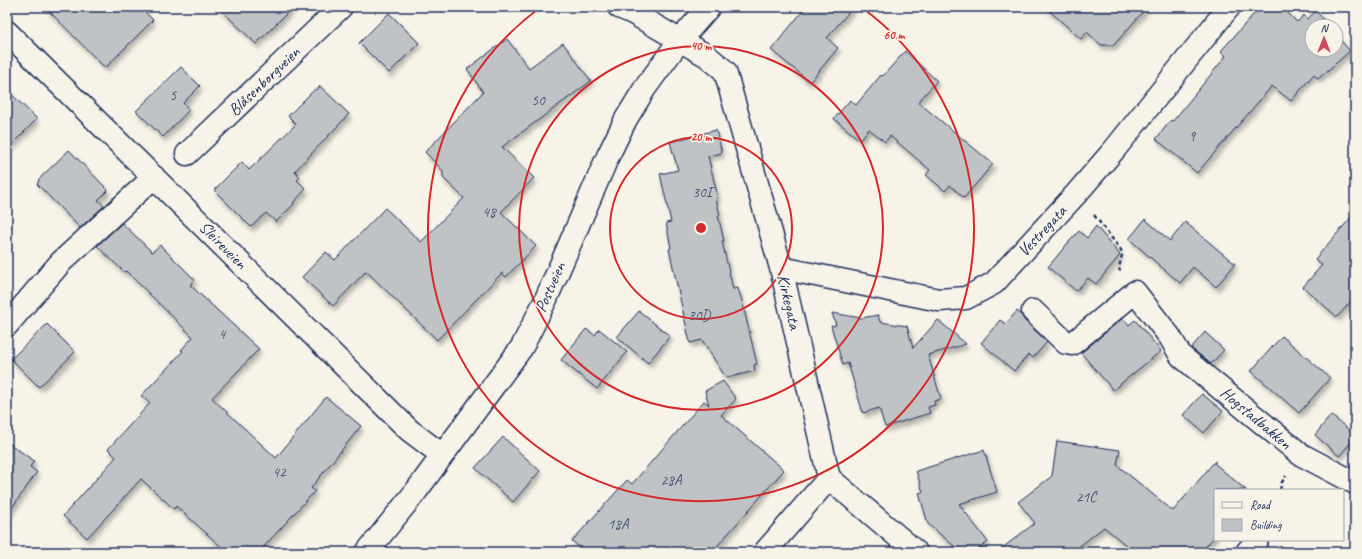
<svg xmlns="http://www.w3.org/2000/svg" width="1362" height="559" viewBox="0 0 1362 559" font-family="Caveat,sans-serif">
<defs>
<filter id="shadow"><feDropShadow dx="2.5" dy="4.5" stdDeviation="2" flood-color="#0004"/></filter>
</defs>
<rect width="100%" height="100%" fill="#f7f3e8"/>
<filter id="ink" filterUnits="userSpaceOnUse"><feTurbulence type="fractalNoise" baseFrequency=".025" numOctaves="2"/><feDisplacementMap in="SourceGraphic" scale="8" xChannelSelector="R" yChannelSelector="G"/><feConvolveMatrix kernelMatrix="1 2 1 2 8 2 1 2 1" color-interpolation-filters="sRGB"/></filter>
<g filter="url(#ink)">
<!-- building -->
<path fill="#c0c3c5" stroke="#1b2f5e" filter="url(#shadow)" d="M 45,7 L 140,7 L 153,20 L 105,68 Z
M 218,7 L 293,7 L 256,44 Z
M 806,7 L 853,7 L 827,38 L 838,48 L 810,82 L 771,50 Z
M 1045,7 L 1147,7 L 1114,45 L 1101,45 L 1087,32 L 1081,39 Z
M 1260,7 L 1282,7 L 1297,22 L 1304,15 L 1307,19 L 1316,11 L 1329,26 L 1312,26 L 1312,50 L 1336,50 L 1336,35 L 1350,51 L 1318,79 L 1314,74 L 1291,101 L 1272,86 L 1197,173 L 1156,139 L 1171,120 L 1173,121 L 1226,56 L 1221,51 Z
M 389,13 L 419,43 L 389,73 L 359,43 Z
M 507,39 L 529,68 L 563,43 L 591,81 L 502,147 L 534,178 L 501,212 L 536,246 L 506,277 L 502,273 L 437,340 L 366,271 L 333,306 L 302,277 L 326,252 L 335,260 L 385,208 L 421,242 L 464,198 L 443,178 L 443,171 L 425,152 L 483,92 L 467,69 Z
M 905,51 L 937,81 L 918,102 L 993,164 L 964,198 L 950,185 L 945,191 L 926,175 L 930,170 L 890,136 L 885,142 L 869,129 L 860,140 L 834,119 L 850,100 L 856,105 L 881,75 L 883,76 Z
M 181,67 L 200,86 L 183,103 L 189,110 L 163,137 L 136,111 Z
M 320,86 L 349,114 L 295,171 L 300,177 L 297,180 L 306,189 L 293,203 L 294,204 L 276,222 L 266,213 L 251,227 L 214,190 L 242,162 L 249,170 L 296,124 L 288,116 L 315,89 L 317,90 Z
M 7,90 L 37,119 L 7,149 Z
M 716,130 L 722,153 L 708,156 L 718,198 L 716,199 L 720,215 L 718,215 L 724,241 L 722,241 L 733,289 L 738,288 L 742,301 L 757,364 L 754,365 L 755,371 L 726,378 L 702,340 L 690,343 L 669,249 L 671,248 L 666,223 L 671,222 L 660,174 L 678,170 L 670,142 Z
M 69,150 L 108,190 L 98,200 L 104,206 L 80,228 L 37,184 L 39,181 L 38,180 Z
M 1355,213 L 1355,297 L 1337,317 L 1303,287 L 1322,265 L 1315,259 Z
M 1145,219 L 1170,241 L 1185,222 L 1235,264 L 1216,287 L 1193,267 L 1180,283 L 1129,239 Z
M 122,223 L 152,252 L 160,245 L 195,280 L 190,285 L 259,349 L 212,398 L 276,458 L 326,397 L 361,426 L 311,488 L 315,491 L 259,552 L 227,552 L 176,506 L 174,509 L 141,479 L 87,538 L 63,516 L 116,457 L 108,449 L 150,403 L 141,396 L 183,351 L 181,350 L 193,337 L 126,271 L 124,272 L 97,246 Z
M 1096,226 L 1120,255 L 1096,284 L 1088,278 L 1076,291 L 1048,267 L 1068,243 L 1079,231 L 1087,238 Z
M 639,311 L 670,336 L 648,363 L 617,337 Z
M 1017,311 L 1021,314 L 1024,320 L 1047,342 L 1033,358 L 1029,354 L 1014,371 L 981,343 L 1000,320 L 1006,324 Z
M 832,313 L 861,318 L 878,315 L 880,322 L 907,326 L 913,348 L 938,320 L 966,344 L 928,355 L 941,399 L 934,401 L 935,405 L 928,407 L 930,413 L 885,427 L 879,408 L 863,413 L 848,363 L 843,365 L 831,326 L 836,325 Z
M 1123,318 L 1129,325 L 1135,320 L 1161,351 L 1113,390 L 1081,353 Z
M 47,324 L 75,352 L 39,387 L 11,359 Z
M 586,329 L 595,335 L 599,329 L 627,352 L 597,389 L 561,360 Z
M 1205,332 L 1224,350 L 1211,364 L 1191,348 Z
M 1282,336 L 1330,378 L 1299,413 L 1251,371 Z
M 723,381 L 736,399 L 721,415 L 784,470 L 712,552 L 585,552 L 572,541 L 627,480 L 632,484 L 704,401 L 709,405 L 705,391 Z
M 1202,394 L 1223,411 L 1204,433 L 1183,415 Z
M 1331,415 L 1355,435 L 1355,438 L 1339,456 L 1315,435 Z
M 503,437 L 540,471 L 513,502 L 475,468 Z
M 1057,441 L 1120,450 L 1117,465 L 1173,511 L 1215,461 L 1215,464 L 1246,490 L 1215,490 L 1215,536 L 1201,552 L 1134,552 L 1104,527 L 1072,552 L 997,552 L 1035,523 L 1018,502 L 1052,476 Z
M 7,442 L 34,461 L 30,467 L 37,472 L 7,515 Z
M 984,450 L 997,492 L 959,504 L 988,542 L 974,552 L 961,552 L 928,524 L 919,493 L 923,492 L 916,471 Z"/>
<g fill="none" stroke-linecap="round" stroke-linejoin="round">
<!-- minor casing -->
<g stroke="#1b2f5e" stroke-width="25">
<path id="minor" d="M 619,7 L 631,12 L 707,56 L 725,71 L 781,268 L 829,478 L 916,552
M 7,32 L 409,430 L 442,455
M 187,154 L 341,7
M 781,268 L 939,300 L 966,298 L 994,283 L 1076,194 L 1114,150 L 1229,7
M 1033,311 L 1066,343 L 1072,344 L 1135,292 L 1170,337 L 1181,356 L 1300,454 L 1355,483
M 7,325 L 61,262 L 154,177
M 367,552 L 417,490 L 522,347 L 546,299 L 608,156 L 626,119 L 645,88 L 680,40 L 709,7
M 765,552 L 829,478
M 1247,552 L 1257,540"/>
</g>
<!-- path -->
<path stroke="#1b2f5e" stroke-width="2.5" stroke-dasharray="4 3" stroke-linecap="butt" d="M 1094,215 L 1121,250 L 1122,255 L 1119,268 L 1120,271
M 1280,490 L 1282,482 L 1286,476"/>
<!-- minor -->
<use href="#minor" stroke="#f7f3e8" stroke-width="22"/>
</g>
</g>
<!-- distance rings -->
<g fill="none" stroke="#d62828" stroke-width="2">
<circle cx="701" cy="228" r="91"/>
<circle cx="701" cy="228" r="182"/>
<path d="M861 7A273 273 0 1 1 541 7"/>
</g>
<g text-anchor="middle" dominant-baseline="central" stroke-width="3.5" stroke-linejoin="round" paint-order="stroke">
<!-- number labels -->
<g font-size="15" fill="#445478">
<text x="173" y="95">5</text>
<text x="538" y="100">50</text>
<text x="1192" y="136">9</text>
<text x="702" y="192">30I</text>
<text x="489" y="212">48</text>
<text x="699" y="315">30D</text>
<text x="222" y="334">4</text>
<text x="279" y="472">42</text>
<text x="671" y="480">28A</text>
<text x="1086" y="497">21C</text>
<text x="618" y="524">18A</text>
</g>
<!-- street labels -->
<g font-size="17" fill="#1b2f5e" stroke="#f7f3e8">
<text transform="translate(264 81) rotate(-44)">Blåsenborgveien</text>
<text transform="translate(1042 231) rotate(-47)">Vestregata</text>
<text transform="translate(223 245) rotate(45)">Sleireveien</text>
<text transform="translate(550 287) rotate(-66)">Postveien</text>
<text transform="translate(789 302) rotate(77)">Kirkegata</text>
<text transform="translate(1256 418) rotate(40)">Hogstadbakken</text>
</g>
</g>
<circle cx="701" cy="228" r="6" fill="#d62828" stroke="#f7f3e8" stroke-width="2"/>
<g font-size="12" text-anchor="middle" font-weight="bold" fill="#d62828" stroke="#f7f3e8" stroke-width="3.5" stroke-linejoin="round" paint-order="stroke">
<text x="894" y="39">60 m</text>
<text x="701" y="50">40 m</text>
<text x="701" y="141">20 m</text>
</g>
<!-- margin -->
<rect width="1362" height="559" fill="none" stroke="#f7f3e8" stroke-width="24"/>
<rect x="12" y="12" width="1338" height="535" fill="none" stroke="#1b2f5e" stroke-width="1.5" filter="url(#ink)"/>
<!-- legend -->
<rect x="1214" y="489" width="130" height="52" fill="#f7f3e8" stroke="#9fa5b1"/>
<rect x="1222" y="502" width="20" height="6" fill="#f7f3e8" stroke="#9fa5b1"/>
<text x="1250" y="509" font-size="12" fill="#1b2f5e">Road</text>
<rect x="1222" y="519" width="20" height="12" fill="#c0c3c5" stroke="#9fa5b1"/>
<text x="1250" y="529" font-size="12" fill="#1b2f5e">Building</text>
<!-- north arrow -->
<g transform="translate(1324 38)"><circle r="19" fill="#f7f3e8" stroke="#9fa5b1"/>
<path d="M0-3L7 15L0 10L-7 15Z" fill="#d1495b"/>
<text y="-6" font-size="11" font-weight="bold" text-anchor="middle" fill="#1b2f5e">N</text>
</g>
</svg>
